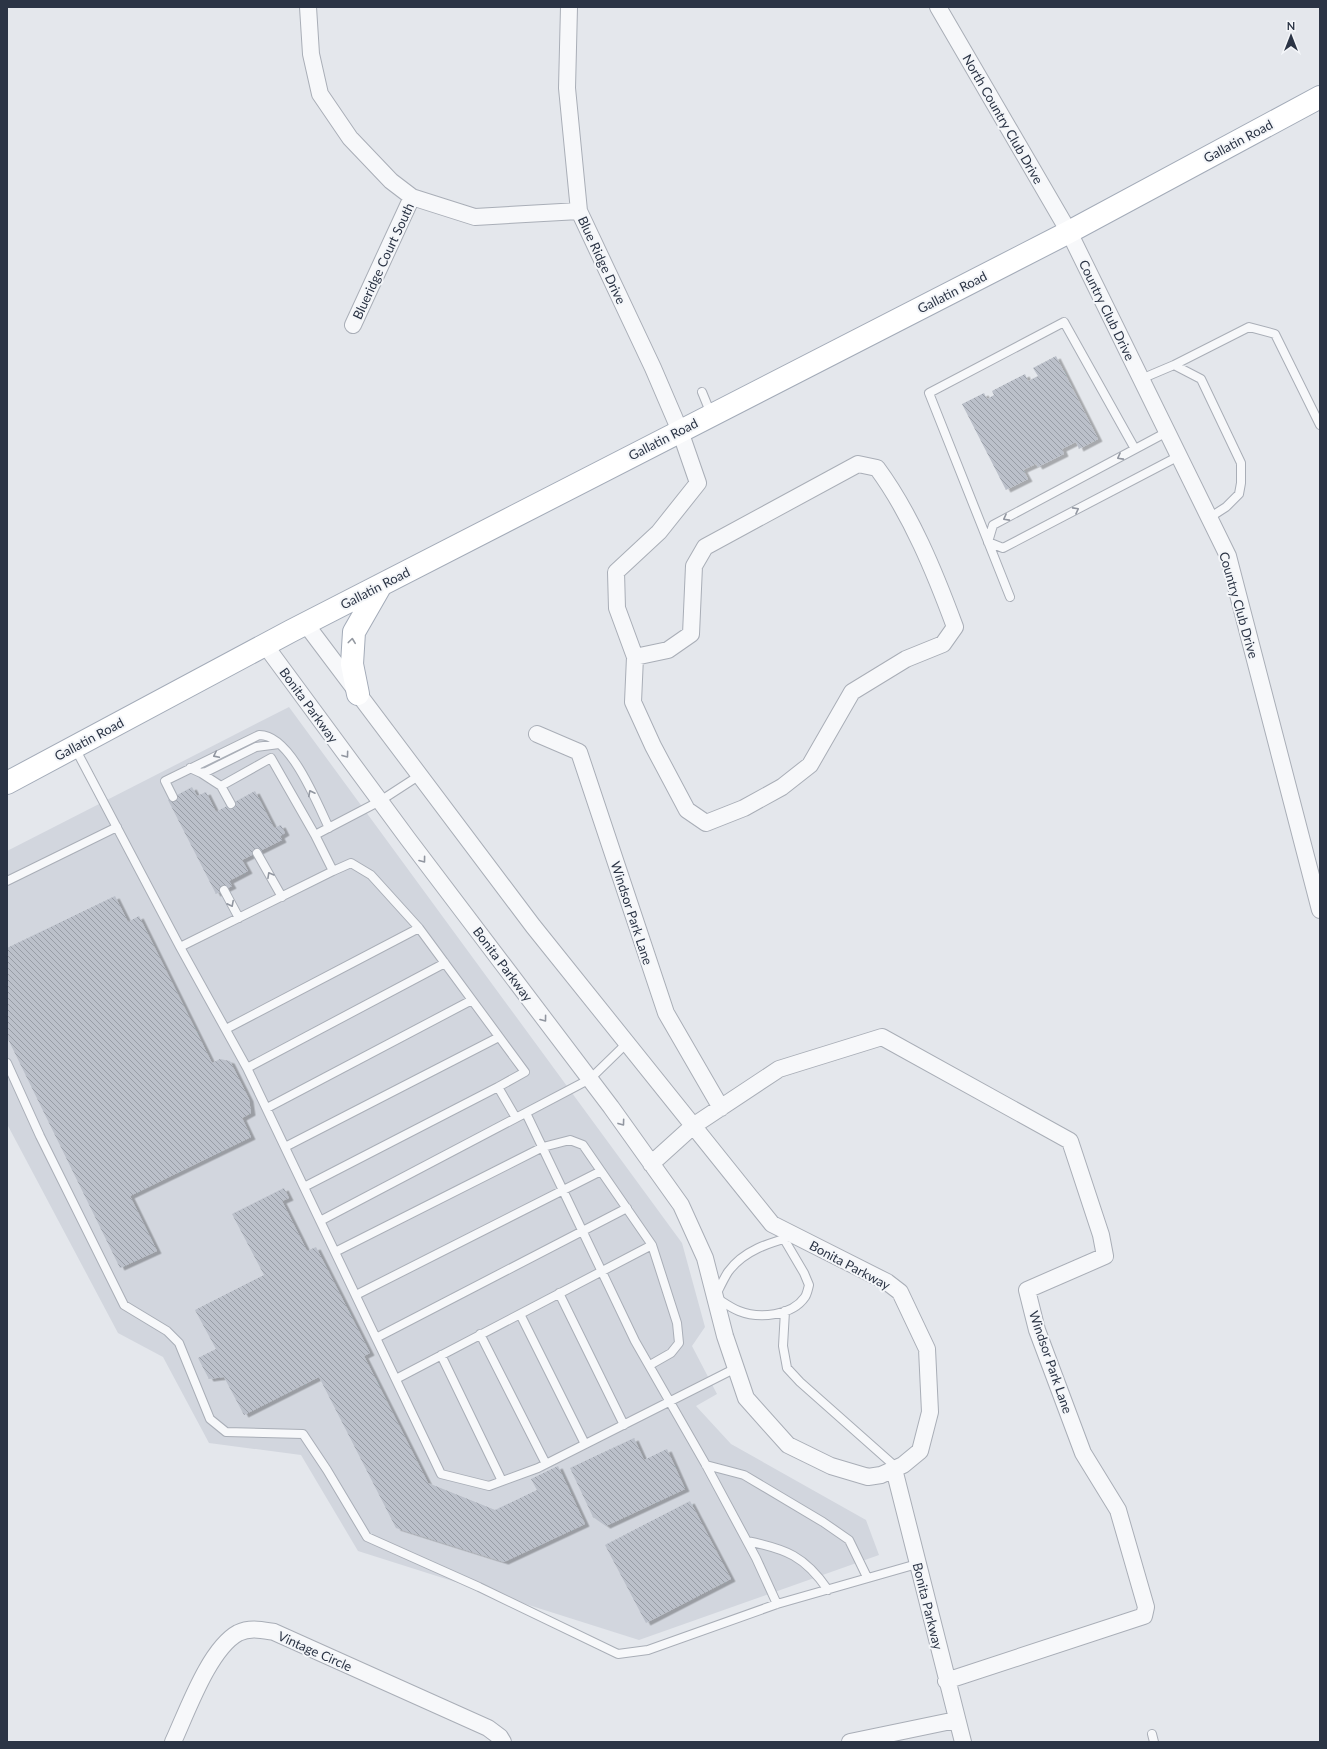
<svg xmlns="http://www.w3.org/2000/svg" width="1327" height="1749" viewBox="0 0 1327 1749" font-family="Lato,sans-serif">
<defs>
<pattern id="building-back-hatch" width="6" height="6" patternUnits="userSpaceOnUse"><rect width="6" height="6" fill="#bbc0ca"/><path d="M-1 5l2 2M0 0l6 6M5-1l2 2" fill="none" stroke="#989da6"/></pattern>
<filter id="shadow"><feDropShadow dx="4.5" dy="2.5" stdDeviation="0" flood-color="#0004"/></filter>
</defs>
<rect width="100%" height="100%" fill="#e4e7ec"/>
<!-- built -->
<path fill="#d2d6de" d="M 289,707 L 682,1243 L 705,1327 L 692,1346 L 717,1394 L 696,1406 L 731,1444 L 866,1520 L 879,1555 L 639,1640 L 358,1551 L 301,1455 L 209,1443 L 163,1357 L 118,1333 L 7,1124 L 7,851 Z"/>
<!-- building -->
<path fill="url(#building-back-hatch)" filter="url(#shadow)" d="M 1056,356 L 1098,439 L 1079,449 L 1076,442 L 1062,449 L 1064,454 L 1038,467 L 1036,464 L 1023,470 L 1028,479 L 1006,490 L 962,404 L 984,393 L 987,399 L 994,395 L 992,391 L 1025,374 L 1028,381 L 1038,376 L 1033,368 Z
M 192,787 L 197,796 L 206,792 L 216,812 L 255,791 L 274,828 L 281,825 L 285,833 L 280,836 L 282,840 L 242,860 L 248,871 L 229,881 L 232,886 L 216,894 L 168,800 Z
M 115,896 L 128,922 L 139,916 L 212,1063 L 220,1059 L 230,1061 L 249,1099 L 251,1113 L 242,1118 L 251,1137 L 130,1196 L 157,1251 L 120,1268 L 7,1037 L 7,948 Z
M 284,1188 L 289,1198 L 282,1201 L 307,1251 L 316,1247 L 370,1353 L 364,1356 L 428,1483 L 495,1510 L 537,1490 L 531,1479 L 558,1466 L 585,1524 L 504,1562 L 396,1528 L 319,1377 L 244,1415 L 224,1377 L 209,1379 L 198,1358 L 216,1349 L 195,1310 L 264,1275 L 232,1214 Z
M 634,1438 L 644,1460 L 667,1449 L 685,1489 L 606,1526 L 593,1517 L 570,1468 Z
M 690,1501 L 731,1579 L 646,1623 L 605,1545 Z"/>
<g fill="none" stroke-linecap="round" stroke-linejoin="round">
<!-- lane casing -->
<g stroke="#a9aeb7" stroke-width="10">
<path id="lane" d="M 1174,365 L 1249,327 L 1275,334 L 1320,425
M 1141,379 L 1174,365 L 1201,379 L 1241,463 L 1241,483 L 1239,494 L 1226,507 L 1209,518
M 702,392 L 711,414
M 1167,432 L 993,525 L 988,542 L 1003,548 L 1179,456
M 1010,597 L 929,393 L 1064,322 L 1135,449
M 75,748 L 180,947 L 247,1068 L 441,1474 L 489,1486 L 538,1468 L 736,1368
M 190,768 L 201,773 L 206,772 L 256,747 L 279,744
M 201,773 L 221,786 L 231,804
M 221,786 L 271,758 L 315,835 L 333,871 L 351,863 L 371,875 L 419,928 L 525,1072 L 498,1087 L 516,1118
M 173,797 L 165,781 L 259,735 C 290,734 317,803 329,828
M 315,835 L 380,801 L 420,775
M 257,853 L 282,897
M 7,881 L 117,827
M 224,890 L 239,918
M 180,947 L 333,871
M 226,1029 L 419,928
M 7,1063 L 40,1136 L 124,1305 L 167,1331 L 179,1343 L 210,1419 L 226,1432 L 303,1434 L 327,1470 L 367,1537 L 479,1587 L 618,1654 L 648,1650 L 777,1604 L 917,1564
M 247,1068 L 445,963
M 267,1108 L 472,1000
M 526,1113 L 635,1341 L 706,1465 L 756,1558 L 777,1604
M 285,1147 L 499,1037
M 304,1187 L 498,1087
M 320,1221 L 590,1079 L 627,1043
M 784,1239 L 804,1273 L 809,1285 C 808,1289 807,1294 805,1297 C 792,1316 759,1319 739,1311 C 731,1308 723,1302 715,1297 C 719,1289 723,1280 728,1272 C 744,1250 769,1243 794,1236
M 335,1252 L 543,1147 L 570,1140 L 583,1145 L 652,1245 L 677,1323 L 679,1343 L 671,1353 L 650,1365
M 559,1293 L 624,1425
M 356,1295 L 601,1171
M 785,1311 L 783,1346 L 787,1368 L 800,1382 L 897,1468
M 520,1314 L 585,1444
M 480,1334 L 546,1464
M 376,1338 L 627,1208
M 441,1355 L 502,1481
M 396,1379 L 652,1245
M 706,1465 L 744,1475 L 823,1522 L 849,1540 L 867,1577
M 747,1541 C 786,1549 805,1556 828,1590
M 1152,1734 L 1154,1742"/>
</g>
<!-- street casing -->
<g stroke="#a9aeb7" stroke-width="18">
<path id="street" d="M 308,7 L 311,54 L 320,94 L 350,138 L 391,181 L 412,197 L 475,217 L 579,211
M 569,7 L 567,88 L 579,211 L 653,368 L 680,431 L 698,483 L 659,532 L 616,572 L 617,608 L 635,657 L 668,650 L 691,634 L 694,566 L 705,547 L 858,464 L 877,468 C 911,514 935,573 955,627 L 943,644 L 906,659 L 852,692 L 810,765 L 782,787 L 744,808 L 706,823 L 687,810 L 653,746 L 633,702 L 635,657
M 938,7 L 1069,232 L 1228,556 L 1320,910
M 353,325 L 412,197
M 265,645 L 408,839 L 611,1107 L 681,1205 L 705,1258 L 725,1336 L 746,1398 L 788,1445 L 831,1466 L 868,1477 L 881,1475 L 903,1465 L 920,1451 L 930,1412 L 927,1349 L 900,1292 L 887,1282 L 772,1224 L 533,926 L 305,623
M 537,734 L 579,752 L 666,1013 L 721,1108
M 651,1164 L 693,1126 L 779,1069 L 882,1037 L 1070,1141 L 1101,1235 L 1105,1256 L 1027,1290 L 1037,1330 L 1083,1453 L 1118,1510 L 1146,1607 L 1144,1616 L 946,1681
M 894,1469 L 963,1742
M 173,1742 C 187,1712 209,1649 238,1633 C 250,1627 262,1630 274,1632 L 488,1728 L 500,1737 L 503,1742
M 850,1742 L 956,1720"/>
</g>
<!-- primary casing -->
<g stroke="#a3abb8" stroke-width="24">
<path id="primary" d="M 358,694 L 352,664 L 354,632 L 381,585
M 7,783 L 291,631 L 1069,232 L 1320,97"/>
</g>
<!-- lane -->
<use href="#lane" stroke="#f7f8fa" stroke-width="8"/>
<!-- street -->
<use href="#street" stroke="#f7f8fa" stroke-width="16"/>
<!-- primary -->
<use href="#primary" stroke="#fff" stroke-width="22"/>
</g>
<!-- one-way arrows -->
<defs><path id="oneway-chevron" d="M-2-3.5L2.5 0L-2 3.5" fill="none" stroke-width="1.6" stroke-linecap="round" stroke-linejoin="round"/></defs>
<g stroke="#9196a0">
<use href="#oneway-chevron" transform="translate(1120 457) rotate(152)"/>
<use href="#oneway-chevron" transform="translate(1076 510) rotate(-28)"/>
<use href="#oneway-chevron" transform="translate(1006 518) rotate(152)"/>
<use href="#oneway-chevron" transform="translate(216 755) rotate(154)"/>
<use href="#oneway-chevron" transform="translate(346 755) rotate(54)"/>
<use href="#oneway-chevron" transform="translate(311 793) rotate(-117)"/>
<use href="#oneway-chevron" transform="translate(423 860) rotate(53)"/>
<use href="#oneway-chevron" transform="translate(270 875) rotate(-119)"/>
<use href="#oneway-chevron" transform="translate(231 904) rotate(63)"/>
<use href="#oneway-chevron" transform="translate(544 1019) rotate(53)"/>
<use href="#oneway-chevron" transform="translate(622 1123) rotate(54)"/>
</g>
<use stroke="#959aa2" href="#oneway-chevron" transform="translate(352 641) rotate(-83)"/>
<g text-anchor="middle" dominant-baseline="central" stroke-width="4" stroke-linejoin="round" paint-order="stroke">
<!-- street labels -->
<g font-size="13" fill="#2b3445" stroke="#f4f6f9">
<text transform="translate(1003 119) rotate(60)">North Country Club Drive</text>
<text transform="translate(1238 141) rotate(-28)">Gallatin Road</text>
<text transform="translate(602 260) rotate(65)">Blue Ridge Drive</text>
<text transform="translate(383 261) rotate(-65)">Blueridge Court South</text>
<text transform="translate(952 292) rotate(-27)">Gallatin Road</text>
<text transform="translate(1107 310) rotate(64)">Country Club Drive</text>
<text transform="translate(663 439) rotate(-27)">Gallatin Road</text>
<text transform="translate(375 588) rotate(-27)">Gallatin Road</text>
<text transform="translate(1239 605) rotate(74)">Country Club Drive</text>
<text transform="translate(309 705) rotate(54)">Bonita Parkway</text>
<text transform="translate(89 739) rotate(-28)">Gallatin Road</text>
<text transform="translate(632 913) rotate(72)">Windsor Park Lane</text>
<text transform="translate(503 964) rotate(53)">Bonita Parkway</text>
<text transform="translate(850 1265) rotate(28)">Bonita Parkway</text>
<text transform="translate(1051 1362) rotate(71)">Windsor Park Lane</text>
<text transform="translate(928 1606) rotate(76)">Bonita Parkway</text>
<text transform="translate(315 1651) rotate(24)">Vintage Circle</text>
</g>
</g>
<!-- border -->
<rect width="1327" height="1749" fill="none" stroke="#2b3445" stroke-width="16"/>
<!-- north arrow -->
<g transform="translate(1291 36)" stroke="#f4f6f9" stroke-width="3" paint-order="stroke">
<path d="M0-3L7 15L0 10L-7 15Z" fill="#2b3445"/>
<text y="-6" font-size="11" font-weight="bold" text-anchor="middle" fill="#2b3445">N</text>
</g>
</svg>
